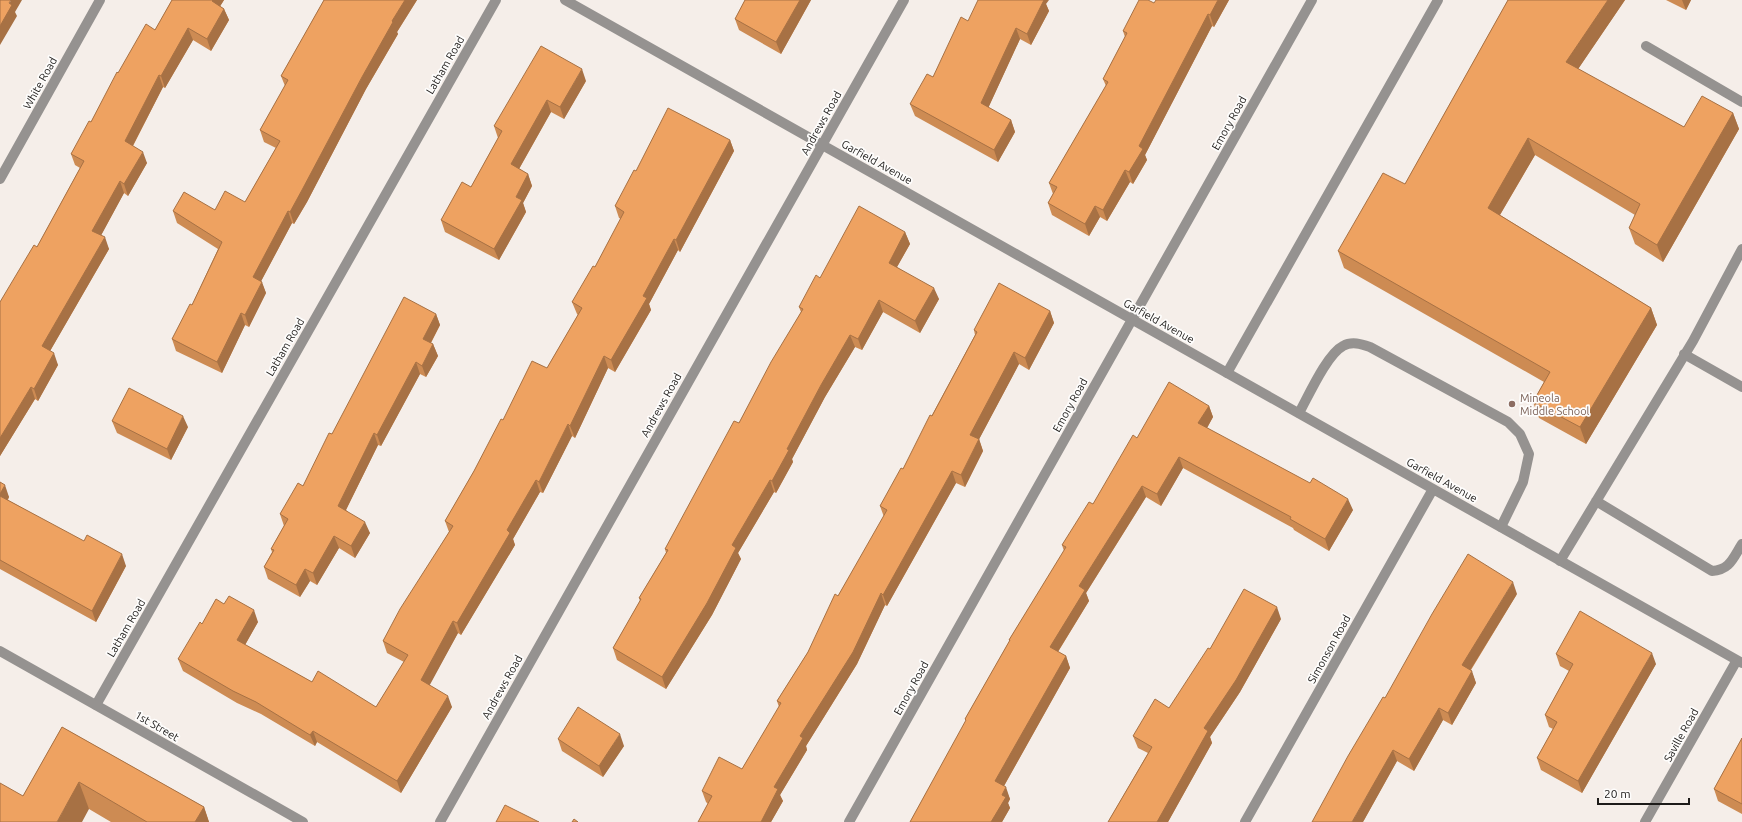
<svg xmlns="http://www.w3.org/2000/svg" width="1742" height="822" viewBox="0 0 1742 822" font-family="Ubuntu,sans-serif">
<rect width="100%" height="100%" fill="#f5eee9"/>
<g fill="none" stroke-linecap="round" stroke-linejoin="round">
<!-- service -->
<path stroke="#959290" stroke-width="10" d="M 1646,46 L 1742,102
M 1684,354 L 1742,387
M 1227,373 L 1438,0
M 1299,413 C 1308,397 1327,354 1343,346 C 1352,341 1361,344 1370,347 L 1508,422 L 1520,434 L 1529,454 L 1523,482 L 1501,527
M 1596,501 L 1712,571 C 1730,570 1733,558 1742,544
M 1560,561 L 1693,341 L 1742,249"/>
<!-- minor -->
<path stroke="#959290" stroke-width="10" d="M 565,0 L 1742,663
M 0,179 L 100,0
M 96,705 L 496,0
M 440,822 L 904,0
M 849,822 L 1312,0
M 1245,822 L 1433,489
M 1645,822 L 1737,660"/>
<!-- tertiary -->
<path stroke="#959290" stroke-width="10" d="M 0,651 L 303,822"/>
</g>
<!-- wall -->
<path fill="#cd8b53" d="M 172,0 L 224,0 L 220,6 L 224,9 L 229,20 L 211,51 L 193,40 L 165,88 L 163,87 L 133,146 L 147,163 L 128,196 L 124,193 L 101,235 L 109,249 L 50,351 L 58,365 L 38,401 L 35,399 L 0,456 L 0,302 L 37,247 L 80,168 L 75,165 L 71,154 L 91,122 L 118,73 L 155,30 Z
M 324,0 L 417,0 L 397,32 L 398,34 L 366,89 L 307,202 L 294,224 L 292,223 L 261,281 L 266,293 L 249,327 L 245,325 L 222,373 L 176,351 L 172,339 L 192,305 L 218,249 L 177,223 L 173,211 L 215,210 L 245,202 L 276,148 L 264,142 L 260,130 L 285,86 L 281,76 Z
M 745,0 L 811,0 L 781,54 L 739,30 L 735,19 Z
M 1229,0 L 1214,27 L 1212,26 L 1145,155 L 1147,160 L 1133,184 L 1130,182 L 1107,221 L 1100,217 L 1089,236 L 1052,215 L 1048,203 L 1053,194 L 1049,183 L 1106,86 L 1103,79 L 1125,37 L 1123,31 L 1154,3 Z
M 1508,0 L 1625,0 L 1578,69 L 1684,127 L 1733,113 L 1739,129 L 1663,262 L 1635,244 L 1629,228 L 1635,215 L 1535,155 L 1500,215 L 1651,308 L 1657,325 L 1586,444 L 1539,418 L 1533,402 L 1544,382 L 1344,268 L 1338,251 L 1405,184 Z
M 1666,0 L 1691,0 L 1686,10 Z
M 1046,4 L 1049,11 L 1031,45 L 1020,39 L 988,108 L 1011,120 L 1015,132 L 998,162 L 915,116 L 910,104 L 933,77 L 968,21 Z
M 586,81 L 564,119 L 551,112 L 519,169 L 528,174 L 532,186 L 523,203 L 526,212 L 499,260 L 445,232 L 441,220 L 471,187 L 498,138 L 494,126 Z
M 730,140 L 734,151 L 680,252 L 678,250 L 649,304 L 651,310 L 615,372 L 608,368 L 575,438 L 572,436 L 543,493 L 540,492 L 513,539 L 515,545 L 461,635 L 458,633 L 429,685 L 452,707 L 401,793 L 317,742 L 315,746 L 261,714 L 237,703 L 183,671 L 178,659 L 202,624 L 224,604 L 258,622 L 245,645 L 312,682 L 376,707 L 404,662 L 387,653 L 383,641 L 449,532 L 445,521 L 474,471 L 503,420 L 547,368 L 578,315 L 577,314 L 572,302 L 595,267 L 621,219 L 619,218 L 615,206 L 636,171 Z
M 905,232 L 910,244 L 897,267 L 939,299 L 920,333 L 883,312 L 862,350 L 855,347 L 825,397 L 792,459 L 793,462 L 776,493 L 774,492 L 738,553 L 741,559 L 712,615 L 666,689 L 617,660 L 613,648 L 640,601 L 639,598 L 666,553 L 665,549 L 739,423 L 801,312 L 799,307 L 820,278 Z
M 1050,311 L 1054,323 L 1029,370 L 1019,364 L 979,439 L 983,451 L 965,487 L 956,483 L 887,606 L 885,605 L 857,664 L 806,746 L 807,750 L 780,795 L 783,801 L 771,822 L 698,822 L 708,804 L 706,802 L 702,791 L 742,769 L 779,707 L 777,701 L 808,652 L 838,596 L 884,517 L 880,506 L 903,469 L 975,335 L 974,330 Z
M 436,314 L 440,325 L 431,343 L 433,344 L 438,356 L 426,377 L 420,374 L 381,446 L 378,445 L 346,510 L 370,533 L 355,558 L 339,548 L 317,585 L 310,581 L 300,597 L 268,579 L 264,567 L 272,552 L 271,549 L 284,526 L 280,514 L 303,486 L 332,434 Z
M 1209,406 L 1213,417 L 1207,428 L 1353,510 L 1329,551 L 1294,530 L 1293,528 L 1183,468 L 1161,506 L 1146,497 L 1086,593 L 1089,601 L 1058,652 L 1066,656 L 1070,668 L 1004,786 L 1010,799 L 1008,803 L 1010,808 L 1002,822 L 910,822 L 966,721 L 965,719 L 1009,642 L 1009,640 L 1064,551 L 1062,545 L 1093,504 L 1137,438 Z
M 112,421 L 188,427 L 171,460 L 117,433 Z
M 0,482 L 9,497 L 8,500 L 126,566 L 96,622 L 0,569 Z
M 1517,594 L 1471,670 L 1476,683 L 1452,725 L 1443,720 L 1414,771 L 1397,761 L 1363,822 L 1385,698 Z
M 1281,619 L 1240,692 L 1210,737 L 1212,743 L 1168,822 L 1108,822 L 1148,753 L 1138,748 L 1133,736 L 1169,708 L 1210,649 Z
M 1556,654 L 1656,664 L 1582,793 L 1541,770 L 1537,758 L 1553,729 L 1549,727 L 1545,715 L 1569,671 L 1560,666 Z
M 62,727 L 204,807 L 209,822 L 111,822 L 89,809 L 23,796 Z
M 1742,738 L 1742,814 L 1718,801 L 1714,789 Z
M 558,739 L 624,746 L 603,777 L 562,751 Z"/>
<!-- shaded-wall -->
<path fill="#a77144" d="M 11,0 L 22,0 L 15,12 L 17,16 L 0,45 L 0,26 Z
M 213,0 L 224,0 L 216,13 L 212,1 Z
M 405,0 L 417,0 L 397,32 L 398,34 L 366,89 L 307,202 L 294,224 L 290,212 L 392,21 Z
M 800,0 L 811,0 L 781,54 L 776,42 Z
M 1040,0 L 1049,0 L 1046,4 L 1049,11 L 1031,45 L 1027,34 Z
M 1218,0 L 1229,0 L 1214,27 L 1210,15 Z
M 1608,0 L 1625,0 L 1572,78 L 1566,62 Z
M 1682,0 L 1691,0 L 1686,10 Z
M 224,9 L 229,20 L 211,51 L 207,39 Z
M 1208,14 L 1212,26 L 1145,155 L 1147,160 L 1133,184 L 1129,172 L 1139,146 Z
M 188,28 L 193,40 L 165,88 L 161,76 Z
M 1016,28 L 1020,39 L 985,115 L 981,103 Z
M 582,69 L 586,81 L 564,119 L 560,107 Z
M 159,75 L 163,87 L 129,153 L 125,141 Z
M 547,100 L 551,112 L 515,176 L 511,164 Z
M 1733,113 L 1739,129 L 1663,262 L 1657,245 Z
M 1011,120 L 1015,132 L 998,162 L 994,150 Z
M 1528,138 L 1535,155 L 1494,225 L 1488,208 Z
M 730,140 L 734,151 L 680,252 L 676,240 Z
M 143,152 L 147,163 L 128,196 L 124,184 Z
M 1125,170 L 1130,182 L 1107,221 L 1103,210 Z
M 528,174 L 532,186 L 523,203 L 526,212 L 499,260 L 494,249 L 516,197 Z
M 120,181 L 124,193 L 97,243 L 92,231 Z
M 1095,206 L 1100,217 L 1089,236 L 1085,224 Z
M 288,211 L 292,223 L 257,289 L 253,277 Z
M 905,232 L 910,244 L 893,274 L 889,263 Z
M 105,237 L 109,249 L 46,358 L 42,346 Z
M 674,239 L 678,250 L 649,304 L 651,310 L 615,372 L 611,360 L 643,296 Z
M 262,282 L 266,293 L 249,327 L 245,315 Z
M 934,288 L 939,299 L 920,333 L 915,321 Z
M 879,300 L 883,312 L 862,350 L 858,339 Z
M 1651,308 L 1657,325 L 1586,444 L 1580,427 Z
M 1050,311 L 1054,323 L 1029,370 L 1025,358 Z
M 241,313 L 245,325 L 222,373 L 217,362 Z
M 436,314 L 440,325 L 427,350 L 423,339 Z
M 850,335 L 855,347 L 825,397 L 792,459 L 793,462 L 776,493 L 772,481 L 787,449 L 821,385 Z
M 433,344 L 438,356 L 426,377 L 422,366 Z
M 1014,352 L 1019,364 L 975,447 L 970,435 Z
M 54,353 L 58,365 L 38,401 L 34,389 Z
M 604,356 L 608,368 L 575,438 L 570,426 Z
M 416,362 L 420,374 L 381,446 L 377,435 Z
M 31,387 L 35,399 L 0,456 L 0,438 Z
M 1209,406 L 1213,417 L 1203,435 L 1198,423 Z
M 183,416 L 188,427 L 171,460 L 167,449 Z
M 568,424 L 572,436 L 543,493 L 539,482 Z
M 374,433 L 378,445 L 342,518 L 338,506 Z
M 979,439 L 983,451 L 965,487 L 961,475 Z
M 1179,457 L 1183,468 L 1161,506 L 1157,494 Z
M 952,471 L 956,483 L 887,606 L 883,595 Z
M 536,480 L 540,492 L 513,539 L 515,545 L 461,635 L 457,623 L 507,530 Z
M 770,480 L 774,492 L 738,553 L 741,559 L 712,615 L 666,689 L 662,677 L 732,545 Z
M 5,485 L 9,497 L 3,507 L 0,497 L 0,494 Z
M 1142,486 L 1146,497 L 1086,593 L 1089,601 L 1054,658 L 1050,647 L 1079,586 Z
M 1348,499 L 1353,510 L 1329,551 L 1325,539 Z
M 365,522 L 370,533 L 355,558 L 351,546 Z
M 334,536 L 339,548 L 317,585 L 313,573 Z
M 122,554 L 126,566 L 96,622 L 92,611 Z
M 305,569 L 310,581 L 300,597 L 296,585 Z
M 1513,582 L 1517,594 L 1466,677 L 1462,665 Z
M 881,593 L 885,605 L 857,664 L 806,746 L 807,750 L 780,795 L 783,801 L 771,822 L 761,822 L 774,787 L 800,736 Z
M 1277,607 L 1281,619 L 1240,692 L 1210,737 L 1212,743 L 1168,822 L 1157,822 L 1204,728 Z
M 254,610 L 258,622 L 241,652 L 237,640 Z
M 453,621 L 458,633 L 426,692 L 421,680 Z
M 1652,653 L 1656,664 L 1582,793 L 1578,781 Z
M 1066,656 L 1070,668 L 1000,793 L 995,781 Z
M 1472,671 L 1476,683 L 1452,725 L 1448,713 Z
M 448,696 L 452,707 L 401,793 L 397,781 Z
M 1439,708 L 1443,720 L 1414,771 L 1409,759 Z
M 313,731 L 317,742 L 315,746 L 310,735 Z
M 620,734 L 624,746 L 603,777 L 599,766 Z
M 1393,750 L 1397,761 L 1363,822 L 1352,822 Z
M 79,782 L 89,809 L 82,822 L 57,822 Z
M 1006,787 L 1010,799 L 1008,803 L 1010,808 L 1002,822 L 991,822 L 1002,795 Z
M 204,807 L 209,822 L 195,822 Z"/>
<!-- building -->
<path fill="#eea261" stroke="#a77144" d="M 0,0 L 11,0 L 9,3 L 12,5 L 0,26 Z
M 172,0 L 213,0 L 212,1 L 224,9 L 207,39 L 188,28 L 161,76 L 159,75 L 125,141 L 143,152 L 124,184 L 120,181 L 92,231 L 105,237 L 42,346 L 54,353 L 34,389 L 31,387 L 0,438 L 0,302 L 34,245 L 37,247 L 84,161 L 71,154 L 89,121 L 91,122 L 117,72 L 118,73 L 146,24 L 155,30 Z
M 324,0 L 405,0 L 392,21 L 393,22 L 362,77 L 302,190 L 290,212 L 288,211 L 253,277 L 262,282 L 245,315 L 241,313 L 217,362 L 172,339 L 190,304 L 192,305 L 222,242 L 173,211 L 184,192 L 215,210 L 225,191 L 245,202 L 280,141 L 260,130 L 288,80 L 281,76 Z
M 745,0 L 800,0 L 776,42 L 735,19 Z
M 978,0 L 1044,0 L 1027,34 L 1016,28 L 981,103 L 1011,120 L 994,150 L 910,104 L 927,74 L 933,77 L 961,17 L 968,21 Z
M 1139,0 L 1148,0 L 1154,3 L 1156,0 L 1218,0 L 1210,15 L 1208,14 L 1139,146 L 1143,149 L 1129,172 L 1125,170 L 1103,210 L 1095,206 L 1085,224 L 1048,203 L 1057,187 L 1049,183 L 1108,82 L 1103,79 L 1127,33 L 1123,31 Z
M 1508,0 L 1608,0 L 1566,62 L 1684,127 L 1702,96 L 1733,113 L 1657,245 L 1629,228 L 1640,204 L 1528,138 L 1488,208 L 1651,308 L 1580,427 L 1533,402 L 1550,372 L 1338,251 L 1383,173 L 1405,184 Z
M 541,46 L 582,69 L 560,107 L 547,100 L 511,164 L 528,174 L 516,197 L 522,200 L 494,249 L 441,220 L 462,182 L 471,187 L 502,131 L 494,126 Z
M 668,108 L 730,140 L 676,240 L 674,239 L 643,296 L 647,298 L 611,360 L 604,356 L 570,426 L 568,424 L 539,482 L 536,480 L 507,530 L 510,533 L 457,623 L 453,621 L 421,680 L 448,696 L 397,781 L 313,731 L 310,735 L 256,702 L 233,691 L 178,659 L 200,622 L 202,624 L 216,599 L 224,604 L 229,596 L 254,610 L 237,640 L 312,682 L 318,671 L 376,707 L 408,655 L 383,641 L 400,609 L 453,526 L 445,521 L 474,471 L 501,419 L 503,420 L 532,361 L 547,368 L 582,308 L 572,302 L 593,266 L 595,267 L 624,212 L 615,206 L 634,170 L 636,171 Z
M 859,206 L 905,232 L 889,263 L 934,288 L 915,321 L 879,300 L 858,339 L 850,335 L 821,385 L 787,449 L 789,450 L 772,481 L 770,480 L 732,545 L 736,548 L 707,603 L 662,677 L 613,648 L 641,599 L 639,598 L 668,550 L 665,549 L 734,421 L 739,423 L 771,362 L 803,309 L 799,307 L 816,275 L 820,278 Z
M 999,283 L 1050,311 L 1025,358 L 1014,352 L 970,435 L 979,439 L 961,475 L 952,471 L 883,595 L 881,593 L 853,652 L 800,736 L 803,738 L 774,787 L 778,789 L 761,822 L 698,822 L 712,796 L 702,791 L 719,757 L 742,769 L 781,703 L 777,701 L 808,652 L 835,594 L 838,596 L 887,510 L 880,506 L 901,468 L 903,469 L 930,415 L 932,416 L 977,332 L 974,330 Z
M 404,297 L 436,314 L 423,339 L 433,344 L 422,366 L 416,362 L 377,435 L 374,433 L 338,506 L 365,522 L 351,546 L 334,536 L 313,573 L 305,569 L 296,585 L 264,567 L 274,550 L 271,549 L 288,519 L 280,514 L 298,483 L 303,486 L 329,433 L 332,434 Z
M 1169,382 L 1209,406 L 1198,423 L 1310,483 L 1313,478 L 1348,499 L 1325,539 L 1290,519 L 1291,517 L 1179,457 L 1157,494 L 1142,486 L 1079,586 L 1085,590 L 1050,647 L 1066,656 L 995,781 L 1006,787 L 1002,795 L 1006,797 L 991,822 L 910,822 L 966,720 L 965,719 L 1010,640 L 1009,640 L 1066,547 L 1062,545 L 1089,502 L 1093,504 L 1133,435 L 1137,438 Z
M 129,388 L 183,416 L 167,449 L 112,421 Z
M 0,482 L 5,485 L 0,494 Z
M 0,496 L 84,541 L 87,535 L 122,554 L 92,611 L 0,560 Z
M 1468,554 L 1513,582 L 1462,665 L 1472,671 L 1448,713 L 1439,708 L 1409,759 L 1393,750 L 1352,822 L 1312,822 L 1348,756 L 1383,697 L 1385,698 L 1432,614 Z
M 1244,589 L 1277,607 L 1236,680 L 1204,728 L 1208,731 L 1157,822 L 1108,822 L 1152,747 L 1133,736 L 1155,699 L 1169,708 L 1208,648 L 1210,649 Z
M 1580,611 L 1652,653 L 1578,781 L 1537,758 L 1557,722 L 1545,715 L 1573,664 L 1556,654 Z
M 578,707 L 620,734 L 599,766 L 558,739 Z
M 62,727 L 204,807 L 195,822 L 147,822 L 79,782 L 57,822 L 0,822 L 0,783 L 23,796 Z
M 1742,738 L 1742,804 L 1714,789 Z
M 505,805 L 539,822 L 496,822 Z
M 574,819 L 578,822 L 572,822 Z"/>
<!-- markers -->
<circle fill="#8d6e63" stroke="#fefdfc" stroke-width="1.5" cx="1512" cy="404" r="4"/>
<g text-anchor="middle" dominant-baseline="central" stroke-width="3.5" stroke-linejoin="round" paint-order="stroke">
<!-- street labels -->
<g font-size="11" fill="#1d1b19" stroke="#fefdfc">
<text transform="translate(445 65) rotate(-60)">Latham Road</text>
<text transform="translate(40 83) rotate(-61)">White Road</text>
<text transform="translate(821 123) rotate(-61)">Andrews Road</text>
<text transform="translate(1229 123) rotate(-61)">Emory Road</text>
<text transform="translate(877 162) rotate(29)">Garfield Avenue</text>
<text transform="translate(1159 321) rotate(29)">Garfield Avenue</text>
<text transform="translate(285 347) rotate(-60)">Latham Road</text>
<text transform="translate(661 405) rotate(-61)">Andrews Road</text>
<text transform="translate(1070 405) rotate(-61)">Emory Road</text>
<text transform="translate(1442 480) rotate(29)">Garfield Avenue</text>
<text transform="translate(126 628) rotate(-60)">Latham Road</text>
<text transform="translate(1329 649) rotate(-61)">Simonson Road</text>
<text transform="translate(502 687) rotate(-61)">Andrews Road</text>
<text transform="translate(911 688) rotate(-61)">Emory Road</text>
<text transform="translate(157 726) rotate(30)">1st Street</text>
<text transform="translate(1681 735) rotate(-61)">Saville Road</text>
</g>
<!-- education labels -->
<g font-size="11" fill="#785e54" stroke="#fefdfc" text-anchor="start">
<text x="1520" y="398">Mineola<tspan x="1520" dy="13">Middle School</tspan></text>
</g>
</g>
<!-- scale -->
<path d="M1598 798v6h91v-6" fill="none" stroke="#1d1b19" stroke-width="2"/>
<text x="1604" y="798" font-size="12" fill="#1d1b19" stroke="#fefdfc" stroke-width="3" paint-order="stroke">20 m</text>
</svg>
